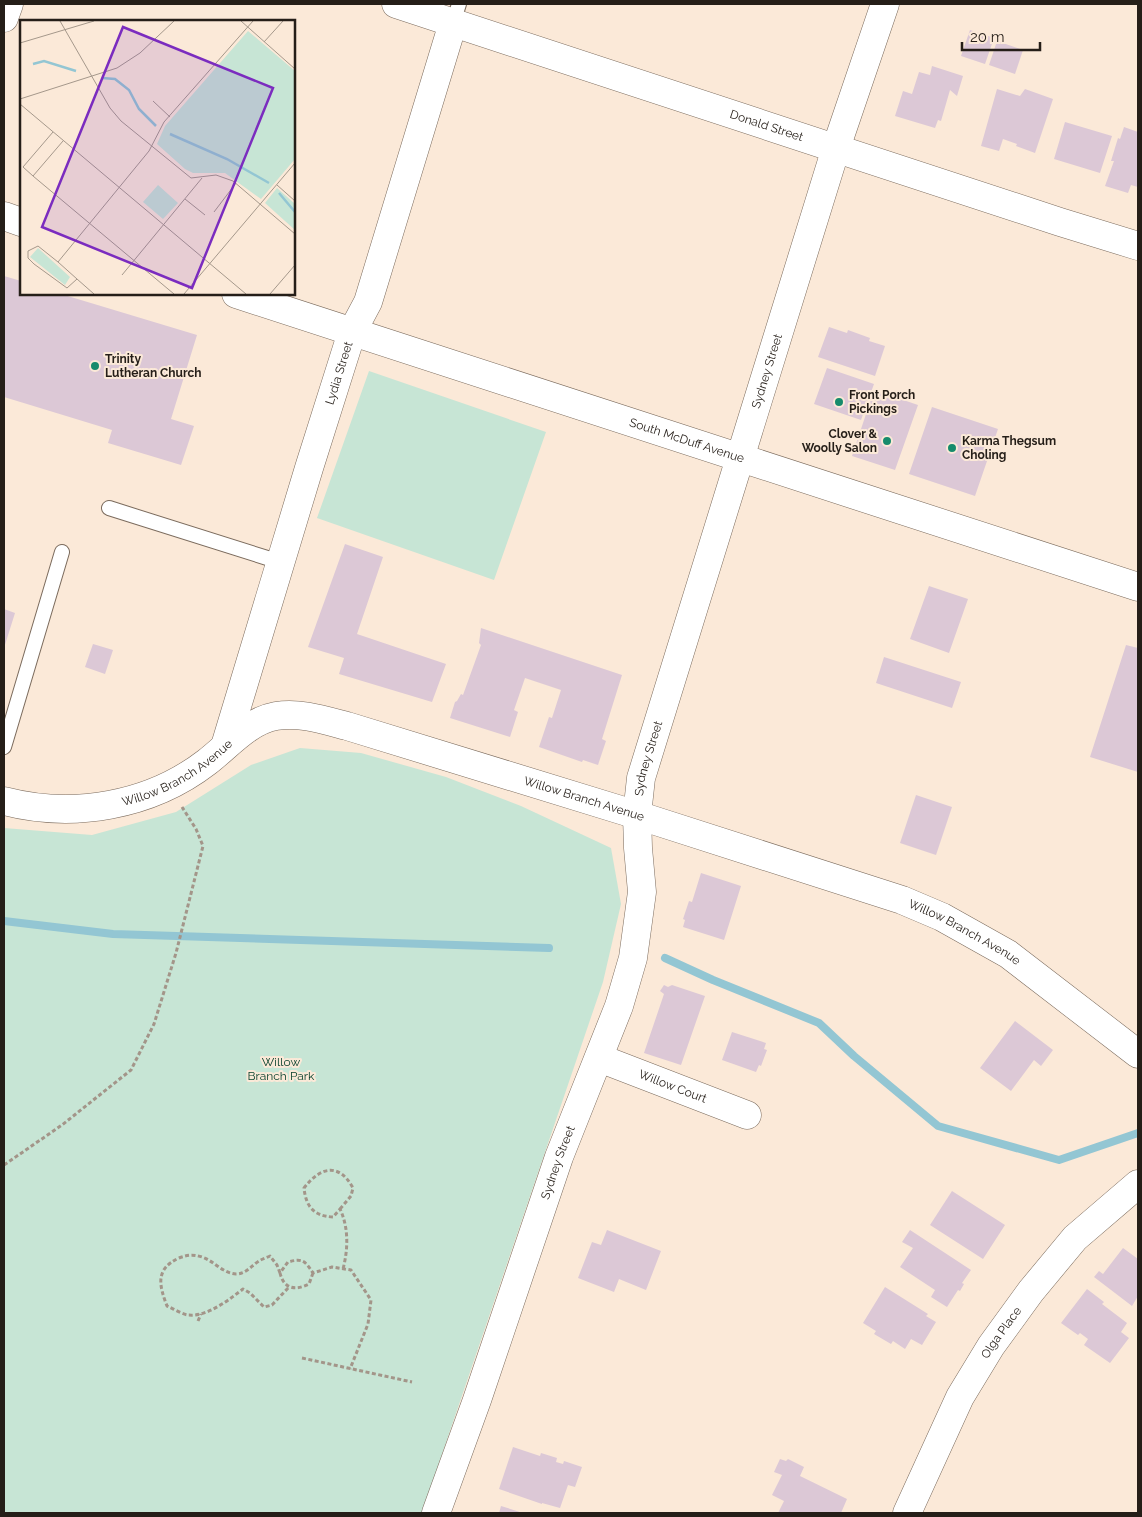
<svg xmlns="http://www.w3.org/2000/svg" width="1142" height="1517" viewBox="0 0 1142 1517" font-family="Raleway,sans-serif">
<rect width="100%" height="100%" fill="#fbe9d8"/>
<!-- green -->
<path fill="#c7e5d5" d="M 369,371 L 546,432 L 494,580 L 317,518 Z
M 300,748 L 361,753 L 446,777 L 521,806 L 611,848 L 621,904 L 603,982 L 422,1513 L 4,1513 L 4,828 L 92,835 L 176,812 L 251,765 Z"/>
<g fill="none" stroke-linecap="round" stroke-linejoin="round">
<!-- stream -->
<path stroke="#93c6d3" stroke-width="8" d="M 4,921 L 113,934 L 549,948
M 665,958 L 713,980 L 819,1023 L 854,1056 L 938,1126 L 1059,1160 L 1138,1133"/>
</g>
<!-- building -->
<path fill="#dcc8d6" d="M 970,30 L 994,38 L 985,64 L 961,56 Z
M 997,41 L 1023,50 L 1015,74 L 989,65 Z
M 932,66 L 963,76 L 957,96 L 950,90 L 941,121 L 938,120 L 935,128 L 895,116 L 903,91 L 912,94 L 919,72 L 930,75 Z
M 997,89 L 1020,96 L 1025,89 L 1053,99 L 1035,153 L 1016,146 L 1017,144 L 1003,139 L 999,151 L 981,146 Z
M 1065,122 L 1112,136 L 1100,173 L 1054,159 Z
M 1124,127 L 1138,132 L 1138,187 L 1131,185 L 1128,193 L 1105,186 L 1114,161 L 1111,161 L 1118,138 L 1120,139 Z
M 4,276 L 21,281 L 21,294 L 61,294 L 197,335 L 171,419 L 194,426 L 181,465 L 108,443 L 112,430 L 4,397 Z
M 829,327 L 847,333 L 848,330 L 870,338 L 869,341 L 885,346 L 875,376 L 818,357 Z
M 827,368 L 874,384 L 861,420 L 814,404 Z
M 874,390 L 918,405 L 895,470 L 852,456 Z
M 932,407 L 998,429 L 975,496 L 909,474 Z
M 345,544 L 383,557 L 357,634 L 446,664 L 432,702 L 339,674 L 344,658 L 308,647 Z
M 929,586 L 968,599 L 949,653 L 910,639 Z
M 4,609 L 15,613 L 4,648 Z
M 481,628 L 622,675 L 602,739 L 606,741 L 598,765 L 583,760 L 582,762 L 539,747 L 549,717 L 552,718 L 561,690 L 525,678 L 514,710 L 518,712 L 510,737 L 450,718 L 455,702 L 457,701 L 461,694 L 463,695 L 481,645 L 479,643 Z
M 93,644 L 113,650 L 105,674 L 85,667 Z
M 1126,645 L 1138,648 L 1138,772 L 1090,757 Z
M 884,657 L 961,682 L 952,708 L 876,683 Z
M 916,795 L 952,807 L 936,855 L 900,843 Z
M 701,873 L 741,886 L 724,940 L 683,927 L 685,920 L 683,919 L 689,901 L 692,902 Z
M 664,985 L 668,987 L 672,985 L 705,996 L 681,1065 L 644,1053 L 664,994 L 660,991 Z
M 1015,1021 L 1053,1050 L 1041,1066 L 1034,1060 L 1011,1091 L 980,1068 Z
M 732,1032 L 766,1043 L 764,1049 L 767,1050 L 761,1066 L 759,1065 L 756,1072 L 722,1060 Z
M 952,1191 L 1005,1225 L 983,1259 L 930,1225 Z
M 607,1230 L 661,1251 L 646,1290 L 619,1279 L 614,1292 L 578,1278 L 592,1242 L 601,1245 Z
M 910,1230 L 971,1270 L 962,1283 L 964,1284 L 960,1291 L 958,1290 L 947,1307 L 931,1297 L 935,1290 L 900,1267 L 913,1248 L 902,1242 Z
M 1123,1248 L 1138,1259 L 1138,1296 L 1132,1306 L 1094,1277 L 1099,1271 L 1103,1274 Z
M 885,1287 L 928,1314 L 926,1316 L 936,1322 L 922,1345 L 911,1339 L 905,1349 L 893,1341 L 891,1344 L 874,1334 L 876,1331 L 863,1323 Z
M 1087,1289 L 1104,1302 L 1102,1304 L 1127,1323 L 1121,1332 L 1129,1338 L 1110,1363 L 1084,1345 L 1088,1339 L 1080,1333 L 1078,1335 L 1061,1323 Z
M 513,1447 L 540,1456 L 541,1453 L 557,1458 L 556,1462 L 563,1464 L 564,1461 L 582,1467 L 575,1487 L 568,1485 L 560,1508 L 542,1503 L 542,1504 L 499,1489 Z
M 780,1459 L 786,1461 L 788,1459 L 804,1467 L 800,1476 L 847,1499 L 841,1513 L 778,1513 L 784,1501 L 772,1495 L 782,1475 L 774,1472 Z
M 501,1506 L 523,1513 L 499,1513 Z"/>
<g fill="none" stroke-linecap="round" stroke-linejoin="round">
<!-- lane casing -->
<g stroke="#7b6b5d" stroke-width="16">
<path id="lane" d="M 453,23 L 459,4
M 109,508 L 280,562
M 4,747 L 62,552"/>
</g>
<!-- street casing -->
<g stroke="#7b6b5d" stroke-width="29">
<g id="street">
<path id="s1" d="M 396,4 L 1060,222 L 1138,246"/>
<path id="s2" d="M 225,746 L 309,468 L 352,332 L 368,302 L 453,23"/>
<path id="s3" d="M 4,801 C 73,819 150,806 207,762 C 228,746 248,721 276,716 C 300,712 324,720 347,726 L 637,815 L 902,900 L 942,917 L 1008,954 L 1138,1054"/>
<path id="s4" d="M 599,1058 L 747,1115"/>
<path id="s5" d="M 436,1513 L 477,1400 L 559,1157 L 619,1006 L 633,958 L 642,892 L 638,848 L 637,815 L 641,778 L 836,148 L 885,4"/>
<path id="s6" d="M 907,1513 L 960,1397 L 991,1346 L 1031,1291 L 1075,1238 L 1138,1184"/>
</g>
</g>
<!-- secondary casing -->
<g stroke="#7b6b5d" stroke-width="29">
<g id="secondary">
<path d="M 4,18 L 9,4"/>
<path d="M 4,216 L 21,222"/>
<path id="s7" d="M 236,294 L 1138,587"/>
</g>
</g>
<!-- path -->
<path stroke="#a39589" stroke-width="3" stroke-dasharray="4 2.5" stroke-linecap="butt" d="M 4,1165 L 62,1125 L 131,1070 L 154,1024 L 176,953 L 203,846 L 196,829 L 182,807
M 340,1209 L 351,1196 L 353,1188 C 339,1162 320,1167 304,1188 C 306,1207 314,1216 333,1217 L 340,1209 C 349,1228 348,1250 343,1269
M 280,1273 L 277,1265 L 270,1256 C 266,1258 262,1259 259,1261 C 251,1266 246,1274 236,1274 C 222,1273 214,1261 202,1257 C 193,1254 187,1255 179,1258 C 155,1269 159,1285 167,1306 C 174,1309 183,1315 189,1315 C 207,1317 230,1299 243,1289 L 250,1293 L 264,1307 L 272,1305 L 289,1287
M 313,1273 L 309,1284 C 295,1291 284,1289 280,1273 L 288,1262 C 303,1258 305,1261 313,1273 L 332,1267 L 351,1270 L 371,1300 L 368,1324 L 350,1369
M 198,1321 L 201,1314
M 302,1358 L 412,1382"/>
<!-- lane -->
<use href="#lane" stroke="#fff" stroke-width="14"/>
<!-- street -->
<use href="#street" stroke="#fff" stroke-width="28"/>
<!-- secondary -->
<use href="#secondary" stroke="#fff" stroke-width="28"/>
</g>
<!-- markers -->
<g fill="#168b6c" stroke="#fbe9d8" stroke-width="2">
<circle cx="95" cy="366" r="5"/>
<circle cx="839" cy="402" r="5"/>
<circle cx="887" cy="441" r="5"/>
<circle cx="952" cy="448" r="5"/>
</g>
<g text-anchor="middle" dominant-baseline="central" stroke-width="4" stroke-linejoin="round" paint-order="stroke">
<!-- street labels -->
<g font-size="12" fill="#251e18" stroke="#fbe9d8">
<text stroke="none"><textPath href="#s1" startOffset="390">Donald Street</textPath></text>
<text stroke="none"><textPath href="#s5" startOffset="1196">Sydney Street</textPath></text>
<text stroke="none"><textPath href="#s2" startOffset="390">Lydia Street</textPath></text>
<text stroke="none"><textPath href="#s7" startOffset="474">South McDuff Avenue</textPath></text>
<text stroke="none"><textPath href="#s5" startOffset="791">Sydney Street</textPath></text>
<text stroke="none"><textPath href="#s3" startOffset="182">Willow Branch Avenue</textPath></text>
<text stroke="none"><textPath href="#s3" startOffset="618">Willow Branch Avenue</textPath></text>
<text stroke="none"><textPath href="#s3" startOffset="1022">Willow Branch Avenue</textPath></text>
<text stroke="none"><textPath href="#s4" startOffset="79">Willow Court</textPath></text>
<text stroke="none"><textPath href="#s5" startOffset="371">Sydney Street</textPath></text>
<text stroke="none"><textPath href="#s6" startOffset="204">Olga Place</textPath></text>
</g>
<!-- poi labels -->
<g font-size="12" font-weight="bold" fill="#251e18" stroke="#fbe9d8" text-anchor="start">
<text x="105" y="359">Trinity<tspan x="105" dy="14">Lutheran Church</tspan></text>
<text x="849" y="395">Front Porch<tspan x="849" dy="14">Pickings</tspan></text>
<text x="877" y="434" text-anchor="end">Clover &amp;<tspan x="877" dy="14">Woolly Salon</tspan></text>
<text x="962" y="441">Karma Thegsum<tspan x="962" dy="14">Choling</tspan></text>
</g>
<!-- park labels -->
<g font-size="12" fill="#003c27" stroke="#fbe9d8">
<text x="281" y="1062">Willow<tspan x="281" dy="14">Branch Park</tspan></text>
</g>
</g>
<!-- overview -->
<g transform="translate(20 20)">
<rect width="275" height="275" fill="#fbe9d8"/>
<path d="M 228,11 L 275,51 L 275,139 L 241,179 L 205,153 L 173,153 L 165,149 L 137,124 L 145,106 ZM 138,165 L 158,183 L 143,199 L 123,182 ZM 257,168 L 275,184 L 275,210 L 245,183 ZM 18,228 L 50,257 L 45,265 L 10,237 Z" fill="#c7e5d5"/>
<path fill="none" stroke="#93c6d3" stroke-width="2.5" d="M 13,44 L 24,41 L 56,51M 82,58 L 95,59 L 109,70 L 119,89 L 136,106M 150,114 L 207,139 L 249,163M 259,173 L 275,192"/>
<path fill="none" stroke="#a5988b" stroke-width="1" d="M 40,1 L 90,88 L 101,101 L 171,158 L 196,155 L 213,161 L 275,214M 221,1 L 275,49M 244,22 L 263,1M 0,23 L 74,1M 0,79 L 97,48 L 120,33 L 154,1M 133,81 L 150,97M 0,84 L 226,274M 33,112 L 3,147 L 13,156 L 43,121M 13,156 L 154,274M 257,165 L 275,181M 165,179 L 185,195M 194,192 L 216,163M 38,242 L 129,131 L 144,102 L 233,1M 102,255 L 182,158M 57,259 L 47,268 L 14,244 L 8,238 L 8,231 L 18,226 L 38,242 L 57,259 L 74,274M 164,274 L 275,143M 250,274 L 275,245"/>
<path fill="#7b2cbf" fill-opacity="0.15" stroke="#7b2cbf" stroke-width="2.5" d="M 103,7 L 253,68 L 172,268 L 22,207 Z"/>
<rect width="275" height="275" fill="none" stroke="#251e18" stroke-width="2.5"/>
</g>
<!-- border -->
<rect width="1142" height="1517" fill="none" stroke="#251e18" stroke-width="10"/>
<!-- scale -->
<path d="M962 42v8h78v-8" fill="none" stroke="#251e18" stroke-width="2.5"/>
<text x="970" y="42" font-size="15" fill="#251e18" stroke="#fbe9d8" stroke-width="4" paint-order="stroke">20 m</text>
</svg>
